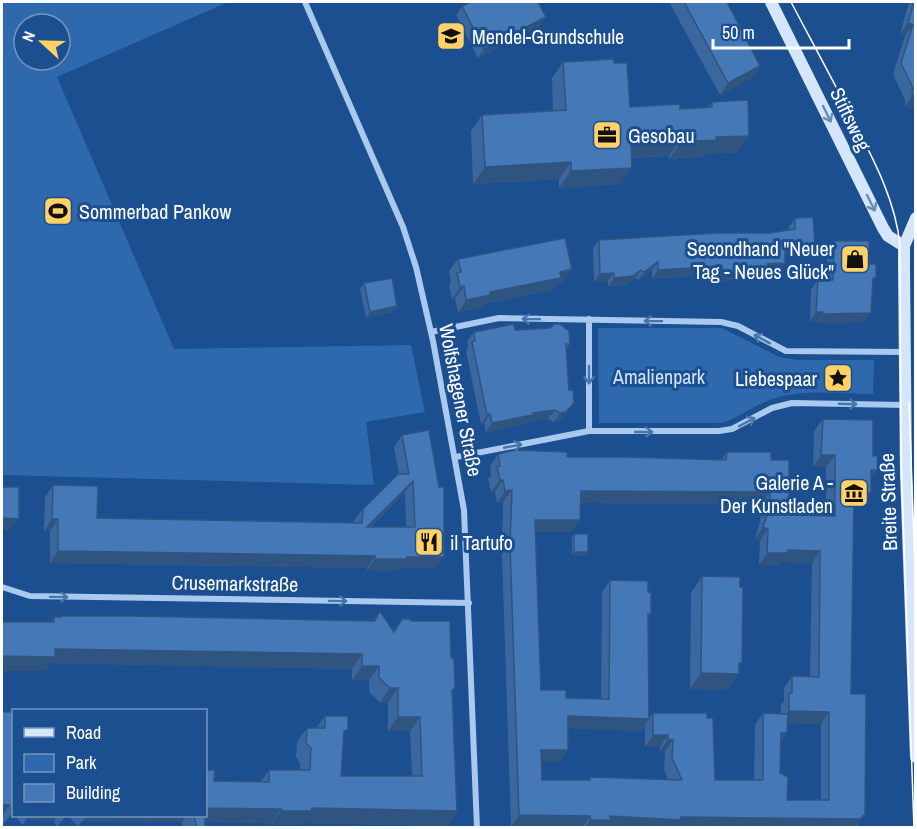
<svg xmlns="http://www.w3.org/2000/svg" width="917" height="829" viewBox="0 0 917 829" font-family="'Archivo Narrow',sans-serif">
<rect width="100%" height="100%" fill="#1b4f8f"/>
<!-- green -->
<path fill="#2e69ad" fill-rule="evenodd" d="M 2,2 L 228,2 L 57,77 L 174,349 L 411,345 L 425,412 L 366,422 L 374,485 L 2,475 ZM 24,24 L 60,24 L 60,60 L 24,60 Z
M 598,328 L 722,328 L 779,357 L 797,360 L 874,360 L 873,394 C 842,394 806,389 776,398 C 757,403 741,417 722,423 L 599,423 Z"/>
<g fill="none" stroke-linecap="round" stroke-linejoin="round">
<!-- street -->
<path stroke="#a9c9ee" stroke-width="6" d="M 305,2 L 403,227 L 416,267 L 433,341 L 464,510 L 477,828
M 431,332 L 499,318 L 721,322 L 738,326 L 786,351 L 904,352
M 589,431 L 589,319
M 456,457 L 589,431 L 719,431 L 732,429 L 772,408 L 792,403 L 905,405
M 2,587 L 30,596 L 469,603"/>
<!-- secondary -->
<path stroke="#d6e6fa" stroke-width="12" d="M 771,2 L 883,228 L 888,236 L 904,246
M 916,218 L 904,246 L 904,268 L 906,474 L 916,757"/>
<!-- tram -->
<path stroke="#fff" stroke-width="1.5" d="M 791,2 C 810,38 830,75 849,112 C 871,155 895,197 900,245 L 901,456 L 914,828
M 909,403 L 916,598"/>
</g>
<!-- wall -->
<path fill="#3a679d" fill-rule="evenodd" d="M 669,2 L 727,2 L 760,66 L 752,78 L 720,95 Z
M 909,2 L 915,2 L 914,109 L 905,107 L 905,100 L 893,74 L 905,36 L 900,34 Z
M 462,6 L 540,26 L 478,58 L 456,15 Z
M 563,62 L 614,63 L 630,107 L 680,109 L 708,107 L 712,102 L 738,152 L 706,154 L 705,156 L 669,159 L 669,156 L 632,158 L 621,184 L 559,188 L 559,179 L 473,184 L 471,131 L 482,115 L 553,110 L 552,78 Z
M 795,218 L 815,246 L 809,254 L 785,255 L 785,263 L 779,272 L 766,272 L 761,279 L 717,282 L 716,274 L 652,279 L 652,270 L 638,280 L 635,278 L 627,285 L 608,286 L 608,281 L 594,282 L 593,248 L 599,240 L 769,233 L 789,230 L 789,227 Z
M 834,241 L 869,264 L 873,283 L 865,322 L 817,323 L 818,321 L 810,321 L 811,289 L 818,280 L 827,280 L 827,250 Z
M 458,259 L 572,269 L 563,282 L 557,283 L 552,290 L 484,304 L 481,307 L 458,313 L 455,299 L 452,299 L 449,285 L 451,281 L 449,271 Z
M 364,283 L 397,306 L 393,312 L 366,318 L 360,289 Z
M 515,330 L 570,344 L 566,349 L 567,412 L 560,421 L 554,422 L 548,419 L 528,422 L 526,424 L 486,432 L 484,423 L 481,424 L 476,400 L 466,351 L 468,347 L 467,341 L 474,332 Z
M 823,419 L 871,479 L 863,505 L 854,505 L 851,694 L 865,814 L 857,826 L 855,828 L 511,827 L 502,556 L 503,502 L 497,503 L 495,492 L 491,492 L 488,479 L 491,475 L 490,466 L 498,454 L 567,457 L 721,460 L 727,452 L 771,460 L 789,515 L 826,516 L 826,467 L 813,467 L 814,431 ZM 580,503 L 761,504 L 760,522 L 755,539 L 760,541 L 759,565 L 780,565 L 782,562 L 812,563 L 810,677 L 792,676 L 784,688 L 784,701 L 781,705 L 781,713 L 763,713 L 755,725 L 754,780 L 715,780 L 653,713 L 649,718 L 648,617 L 651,614 L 648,592 L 610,580 L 602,592 L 601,699 L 566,698 L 541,690 L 535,532 L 571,532 ZM 788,723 L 821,724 L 821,800 L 787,800 L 780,773 L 781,743 ZM 645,725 L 645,747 L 660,747 L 660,751 L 665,751 L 664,770 L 668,779 L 590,777 L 588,780 L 542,780 L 541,762 L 559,762 L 568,728 L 641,731 Z
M 402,435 L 436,568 L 399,568 L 398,571 L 367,570 L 367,568 L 50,563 L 50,531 L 44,531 L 45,497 L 53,485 L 97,518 L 354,522 L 354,520 L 363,509 L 399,474 L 394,447 ZM 405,492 L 406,527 L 371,527 Z
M 574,534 L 586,556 L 572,555 L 572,537 Z
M 702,576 L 739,667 L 739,674 L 728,690 L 690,689 L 691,593 Z
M 380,611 L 393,631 L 402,619 L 453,691 L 457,811 L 447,826 L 303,823 L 301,825 L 270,825 L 271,823 L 205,822 L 205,828 L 183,828 L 182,822 L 82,821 L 78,826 L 68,816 L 206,816 L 214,781 L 260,782 L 269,770 L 300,770 L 300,763 L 296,757 L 297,742 L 307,728 L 316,728 L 325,716 L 343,737 L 341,776 L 412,776 L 410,731 L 388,731 L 388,703 L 380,703 L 369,692 L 369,680 L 352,680 L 352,669 L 51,663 L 45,671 L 2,671 L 2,622 L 51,622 L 54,617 L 59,617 L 60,616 L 373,621 Z
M 2,712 L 14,712 L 14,811 L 2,826 Z
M 16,816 L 66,816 L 57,827 L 54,821 L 27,820 L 22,825 Z"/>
<!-- shaded-wall -->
<path fill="#305480" d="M 546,17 L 540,26 L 478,58 L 484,49 Z
M 908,23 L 913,25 L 905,36 L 900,34 Z
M 760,66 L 752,78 L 720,95 L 728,83 Z
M 912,95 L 915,96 L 915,108 L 914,109 L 905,107 Z
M 749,136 L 738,152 L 706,154 L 705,156 L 669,159 L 681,142 L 716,137 Z
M 680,139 L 669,156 L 619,158 L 631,142 Z
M 571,162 L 559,179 L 473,184 L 485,167 Z
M 632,168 L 621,184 L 559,188 L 571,171 Z
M 785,246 L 815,246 L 809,254 L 779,255 Z
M 658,262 L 652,270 L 638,280 L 644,272 Z
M 785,263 L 779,272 L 766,272 L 761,279 L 717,282 L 723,274 L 767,264 Z
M 722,266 L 716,274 L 652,279 L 658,270 Z
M 572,269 L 563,282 L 557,283 L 552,290 L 484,304 L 481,307 L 458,313 L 466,300 L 490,292 Z
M 641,270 L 635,278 L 627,285 L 608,286 L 614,278 Z
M 614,273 L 608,281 L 594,282 L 600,274 Z
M 464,286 L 455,299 L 452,299 L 460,287 Z
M 397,306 L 393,312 L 366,318 L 370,312 Z
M 816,312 L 824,312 L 818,321 L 810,321 Z
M 871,313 L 865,322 L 817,323 L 824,314 Z
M 574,403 L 560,421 L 554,422 L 560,413 Z
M 555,410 L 548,419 L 528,422 L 526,424 L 486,432 L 492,423 L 533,413 Z
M 490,414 L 484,423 L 481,424 L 487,415 Z
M 821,455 L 835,455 L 826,467 L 813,467 Z
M 871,470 L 878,470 L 869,482 Z
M 500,480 L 503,480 L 495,492 L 491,492 Z
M 413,481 L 405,492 L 359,538 L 367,527 Z
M 512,490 L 503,502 L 497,503 L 505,491 Z
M 581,491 L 770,492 L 761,504 L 572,503 Z
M 854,493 L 871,493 L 863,505 L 845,505 Z
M 2,518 L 19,519 L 10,530 L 2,530 Z
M 52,519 L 58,519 L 50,531 L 44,531 Z
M 535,520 L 580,520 L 571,532 L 527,532 Z
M 763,527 L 768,529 L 760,541 L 755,539 Z
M 788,550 L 820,551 L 812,563 L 782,562 L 780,565 L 759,565 L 767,553 Z
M 58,551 L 375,556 L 367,568 L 50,563 Z
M 574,552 L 588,552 L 586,556 L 572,555 Z
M 407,557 L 444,557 L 436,568 L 399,568 L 398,571 L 367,570 L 375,559 Z
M 55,649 L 362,654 L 352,669 L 51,663 L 45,671 L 2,671 L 2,656 Z
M 739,663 L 742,663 L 734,673 L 739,674 L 728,690 L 690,689 L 701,673 Z
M 362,666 L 379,666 L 369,680 L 352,680 Z
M 390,688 L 398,688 L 388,703 L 380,703 Z
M 789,711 L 829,712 L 821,724 L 780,723 Z
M 568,716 L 649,719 L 641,731 L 560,728 Z
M 398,717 L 420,717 L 410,731 L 388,731 Z
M 781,733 L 787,733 L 779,745 Z
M 653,735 L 668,735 L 660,747 L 645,747 Z
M 668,739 L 673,740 L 665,751 L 660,751 Z
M 541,750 L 568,750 L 559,762 L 533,762 Z
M 2,805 L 9,805 L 2,816 Z
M 206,808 L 281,809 L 271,823 L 195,822 L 199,816 L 206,816 Z
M 312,808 L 457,811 L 447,826 L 303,823 L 301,825 L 270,825 L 281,811 Z
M 865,814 L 855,828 L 585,828 L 590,820 L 610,816 L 681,817 Z
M 519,815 L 590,816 L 582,828 L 511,827 Z
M 29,816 L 58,816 L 54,821 L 27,820 L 22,825 Z
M 86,816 L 187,816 L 182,822 L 82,821 L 78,826 Z"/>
<!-- building -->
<path fill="#4478b7" stroke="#305480" stroke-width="1.5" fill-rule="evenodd" d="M 471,2 L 538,2 L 546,17 L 484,49 L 462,6 Z
M 684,2 L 727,2 L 760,66 L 728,83 Z
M 914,2 L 915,2 L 915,96 L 912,95 L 913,88 L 901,63 L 913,25 L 908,23 Z
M 614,59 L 614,63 L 627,63 L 630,107 L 680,104 L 680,109 L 712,107 L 712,102 L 748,100 L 749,136 L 716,137 L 716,140 L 681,142 L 680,139 L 631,142 L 632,168 L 571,171 L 571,162 L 485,167 L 482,115 L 566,110 L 563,62 Z
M 813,217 L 815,246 L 785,246 L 785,263 L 767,264 L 767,271 L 723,274 L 722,266 L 658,270 L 658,262 L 644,272 L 641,270 L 633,276 L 614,278 L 614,273 L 600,274 L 599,240 L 717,233 L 769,233 L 795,229 L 795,218 Z
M 565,238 L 572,269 L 560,272 L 561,278 L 490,292 L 490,295 L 466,300 L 464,286 L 460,287 L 457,273 L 461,272 L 458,259 Z
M 834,241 L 869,241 L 869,264 L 876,264 L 876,278 L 873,278 L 871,313 L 824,314 L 824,312 L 816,312 L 818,280 L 833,280 Z
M 392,278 L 397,306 L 370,312 L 364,283 Z
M 514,324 L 515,330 L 550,328 L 554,324 L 560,324 L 569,331 L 570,344 L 566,344 L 569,390 L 573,390 L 574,403 L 566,412 L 560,413 L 555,410 L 533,413 L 533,415 L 492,423 L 490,414 L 487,415 L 472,342 L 475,341 L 474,332 Z
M 823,419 L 873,420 L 873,456 L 877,455 L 878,470 L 871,470 L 871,493 L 854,493 L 851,694 L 866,694 L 865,814 L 860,819 L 681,817 L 681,820 L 610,816 L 611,820 L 590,820 L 590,816 L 519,815 L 510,544 L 512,490 L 505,491 L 503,480 L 500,480 L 497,467 L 500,466 L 498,454 L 515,450 L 567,452 L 567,457 L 628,457 L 726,460 L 727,452 L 771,452 L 771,460 L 789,460 L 789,515 L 835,516 L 835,455 L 821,455 ZM 581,491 L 770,492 L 769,510 L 763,527 L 768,529 L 767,553 L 788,553 L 788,550 L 820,551 L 819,677 L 792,676 L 792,693 L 789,693 L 789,711 L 829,712 L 829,800 L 787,800 L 788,777 L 780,773 L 781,733 L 787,733 L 788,714 L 763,713 L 763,780 L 715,780 L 713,718 L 707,718 L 707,713 L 653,713 L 653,735 L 668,735 L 668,739 L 673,740 L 672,758 L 682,780 L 590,777 L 590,780 L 542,780 L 541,750 L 568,750 L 568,716 L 649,719 L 648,614 L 651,614 L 651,591 L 648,592 L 648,581 L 610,580 L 609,699 L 566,698 L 566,690 L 541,690 L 535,520 L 580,520 Z
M 429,430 L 439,487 L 444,487 L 444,557 L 407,557 L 406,559 L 375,559 L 375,556 L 58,551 L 58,519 L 52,519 L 53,485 L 98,486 L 97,518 L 362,523 L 363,509 L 398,474 L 409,474 L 402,435 ZM 413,481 L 415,527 L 367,527 Z
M 2,487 L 19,487 L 19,519 L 2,518 Z
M 574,534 L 588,534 L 588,552 L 574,552 Z
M 702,576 L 740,577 L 740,587 L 743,587 L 742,663 L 739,663 L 739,674 L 701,673 Z
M 380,611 L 394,632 L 402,619 L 410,619 L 411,621 L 450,621 L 451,657 L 454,659 L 455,688 L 452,690 L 457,811 L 312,808 L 311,811 L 281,811 L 281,809 L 206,808 L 206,770 L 215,770 L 214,781 L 269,782 L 269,770 L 310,770 L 311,748 L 306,743 L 307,728 L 325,728 L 325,716 L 348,716 L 348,730 L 344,731 L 341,776 L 422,776 L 420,717 L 398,717 L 398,688 L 390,688 L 379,678 L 379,666 L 362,666 L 362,654 L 55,649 L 55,657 L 2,656 L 2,622 L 54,622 L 54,617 L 61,617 L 60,616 L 132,616 L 375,621 Z
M 2,712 L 14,712 L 14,810 L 12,811 L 9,805 L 2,805 Z
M 194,816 L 205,816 L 205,828 L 197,828 Z"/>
<!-- one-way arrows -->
<defs><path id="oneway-shaft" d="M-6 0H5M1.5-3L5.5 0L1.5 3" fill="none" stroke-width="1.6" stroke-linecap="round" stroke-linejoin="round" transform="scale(1.5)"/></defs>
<g stroke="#668bba">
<use href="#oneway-shaft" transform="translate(827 114) rotate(64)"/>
<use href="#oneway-shaft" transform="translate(871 203) rotate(63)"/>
</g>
<g stroke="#4674ac">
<use href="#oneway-shaft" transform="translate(531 319) rotate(-179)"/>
<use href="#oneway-shaft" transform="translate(653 321) rotate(-179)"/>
<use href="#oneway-shaft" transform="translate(762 339) rotate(-151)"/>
<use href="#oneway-shaft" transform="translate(589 375) rotate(90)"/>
<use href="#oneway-shaft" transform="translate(848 404) rotate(2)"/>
<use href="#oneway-shaft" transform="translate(747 422) rotate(-28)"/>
<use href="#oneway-shaft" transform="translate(644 432)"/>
<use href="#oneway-shaft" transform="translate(513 446) rotate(-11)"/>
<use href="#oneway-shaft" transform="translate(59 597) rotate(1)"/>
<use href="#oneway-shaft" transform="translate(338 601) rotate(1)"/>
</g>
<!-- icons -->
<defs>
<g id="school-square" transform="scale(1.5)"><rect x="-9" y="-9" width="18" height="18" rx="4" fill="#ffd166" stroke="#1b4f8f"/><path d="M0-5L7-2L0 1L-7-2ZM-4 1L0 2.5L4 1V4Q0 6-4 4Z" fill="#111"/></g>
<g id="office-square" transform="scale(1.5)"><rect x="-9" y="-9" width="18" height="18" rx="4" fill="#ffd166" stroke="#1b4f8f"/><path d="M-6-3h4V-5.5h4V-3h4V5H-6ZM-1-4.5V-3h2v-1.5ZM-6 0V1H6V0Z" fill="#111"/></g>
<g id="stadium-square" transform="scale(1.5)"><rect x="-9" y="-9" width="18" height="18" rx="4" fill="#ffd166" stroke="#1b4f8f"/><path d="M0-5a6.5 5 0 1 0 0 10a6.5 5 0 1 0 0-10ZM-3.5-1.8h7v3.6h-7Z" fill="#111"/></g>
<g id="shop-square" transform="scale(1.5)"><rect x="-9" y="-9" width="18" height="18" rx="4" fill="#ffd166" stroke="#1b4f8f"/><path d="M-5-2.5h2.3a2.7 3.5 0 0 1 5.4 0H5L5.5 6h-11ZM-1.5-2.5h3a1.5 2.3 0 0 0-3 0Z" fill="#111"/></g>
<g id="sight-square" transform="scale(1.5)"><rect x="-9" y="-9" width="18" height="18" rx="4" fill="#ffd166" stroke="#1b4f8f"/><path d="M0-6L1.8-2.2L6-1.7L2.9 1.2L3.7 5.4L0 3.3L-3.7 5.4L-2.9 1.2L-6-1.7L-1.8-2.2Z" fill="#111"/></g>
<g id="museum-square" transform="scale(1.5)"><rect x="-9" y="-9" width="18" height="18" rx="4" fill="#ffd166" stroke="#1b4f8f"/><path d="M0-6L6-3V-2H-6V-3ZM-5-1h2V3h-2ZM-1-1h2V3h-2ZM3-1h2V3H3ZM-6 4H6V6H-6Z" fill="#111"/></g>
<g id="restaurant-square" transform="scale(1.5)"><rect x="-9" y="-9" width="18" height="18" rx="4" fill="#ffd166" stroke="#1b4f8f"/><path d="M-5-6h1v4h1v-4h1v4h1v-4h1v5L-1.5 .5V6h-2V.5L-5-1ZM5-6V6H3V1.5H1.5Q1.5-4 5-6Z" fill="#111"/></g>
</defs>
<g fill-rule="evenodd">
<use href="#school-square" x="451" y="36"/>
<use href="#office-square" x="607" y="135"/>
<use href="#stadium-square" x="58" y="211"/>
<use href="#shop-square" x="855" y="259"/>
<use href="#sight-square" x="838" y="378"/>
<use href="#museum-square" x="854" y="493"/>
<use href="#restaurant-square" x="429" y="542"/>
</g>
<g text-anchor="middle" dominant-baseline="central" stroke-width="6" stroke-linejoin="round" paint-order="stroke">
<!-- poi labels -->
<g font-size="20" fill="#fff" stroke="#1b4f8f" text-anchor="start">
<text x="472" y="36">Mendel-Grundschule</text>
<text x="628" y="135">Gesobau</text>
<text x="79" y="211">Sommerbad Pankow</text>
<text x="834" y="248" text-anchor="end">Secondhand "Neuer<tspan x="834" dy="23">Tag - Neues Glück"</tspan></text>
<text x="817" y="378" text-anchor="end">Liebespaar</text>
<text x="833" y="482" text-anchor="end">Galerie A -<tspan x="833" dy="23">Der Kunstladen</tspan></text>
<text x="450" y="542">il Tartufo</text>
</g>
<!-- street labels -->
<g font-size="20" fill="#fff" stroke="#1b4f8f">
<text transform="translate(851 119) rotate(64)">Stiftsweg</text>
<text transform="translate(461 400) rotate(79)">Wolfshagener Straße</text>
<text transform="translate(888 502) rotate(-92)">Breite Straße</text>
<text transform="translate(235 583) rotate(1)">Crusemarkstraße</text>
</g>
<!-- park labels -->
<g font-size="20" fill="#cfe3fa" stroke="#1b4f8f">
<text x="659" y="376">Amalienpark</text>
</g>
</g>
<!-- border -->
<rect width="917" height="829" fill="none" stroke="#ffffff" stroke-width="6"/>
<!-- legend -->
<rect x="12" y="709" width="195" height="108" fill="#1b4f8f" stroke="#7695bc" stroke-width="1.5"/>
<rect x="24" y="728" width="30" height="9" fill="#d6e6fa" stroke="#7695bc" stroke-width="1.5"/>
<text x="66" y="739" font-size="18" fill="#ffffff">Road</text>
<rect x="24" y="754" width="30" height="18" fill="#2e69ad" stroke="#7695bc" stroke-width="1.5"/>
<text x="66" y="769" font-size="18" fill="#ffffff">Park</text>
<rect x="24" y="784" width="30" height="18" fill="#4478b7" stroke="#7695bc" stroke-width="1.5"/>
<text x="66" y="799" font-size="18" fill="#ffffff">Building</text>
<!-- north arrow -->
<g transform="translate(42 42) rotate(292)"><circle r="28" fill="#1b4f8f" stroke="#7695bc" stroke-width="1.5"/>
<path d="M0-4.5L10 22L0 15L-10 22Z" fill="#ffd166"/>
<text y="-9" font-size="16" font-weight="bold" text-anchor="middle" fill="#ffffff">N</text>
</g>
<!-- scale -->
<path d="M713 39v9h136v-9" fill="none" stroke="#ffffff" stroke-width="3"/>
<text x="722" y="39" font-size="18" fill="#ffffff" stroke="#1b4f8f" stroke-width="4.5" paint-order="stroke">50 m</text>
</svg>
